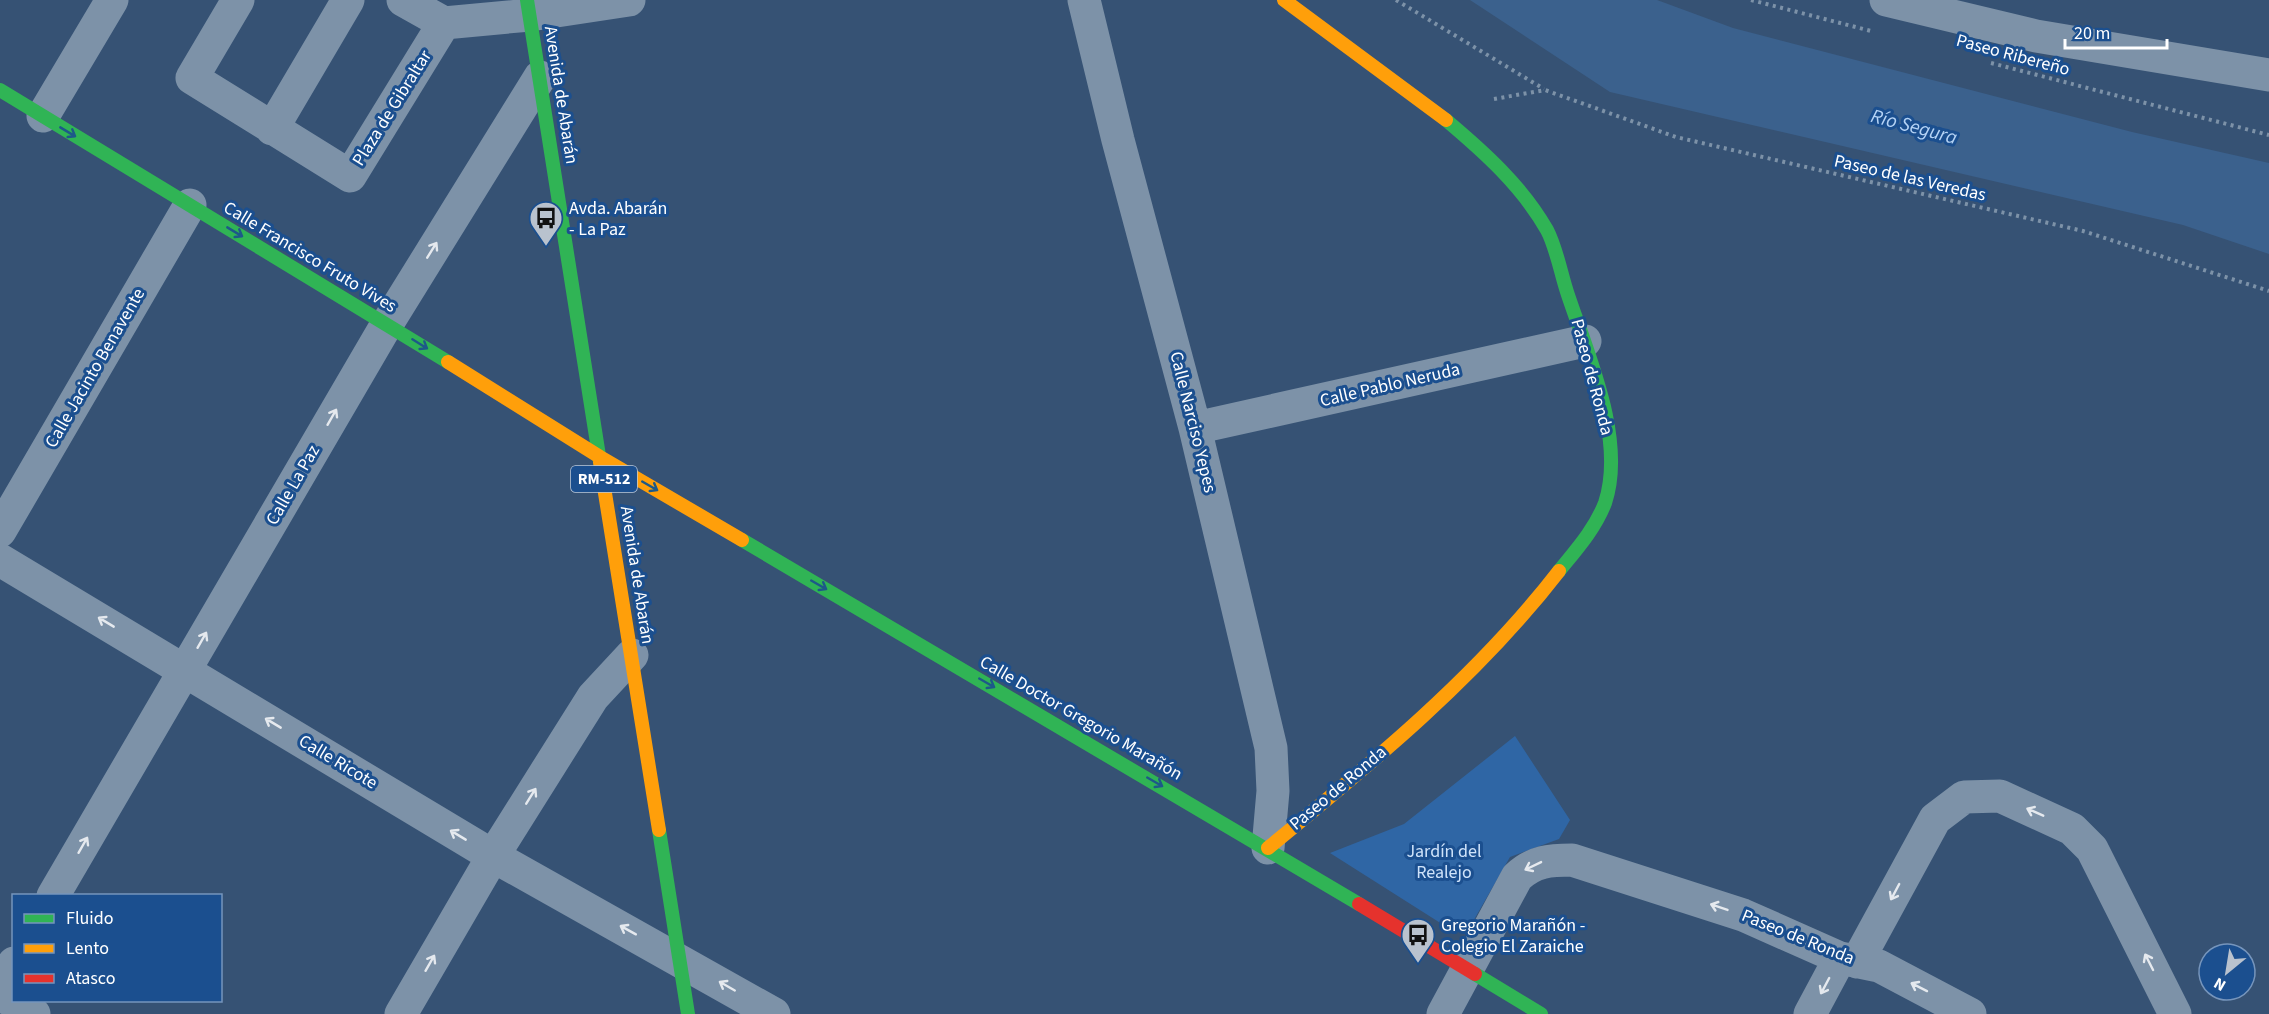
<svg xmlns="http://www.w3.org/2000/svg" width="2269" height="1014" viewBox="0 0 2269 1014" font-family="'Source Sans 3',sans-serif">
<rect width="100%" height="100%" fill="#365274"/>
<!-- green -->
<path fill="#2f66a5" d="M 1515,736 L 1570,820 L 1559,839 L 1510,857 L 1471,925 L 1453,931 L 1330,853 L 1404,824 Z"/>
<!-- water -->
<path fill="#3b618d" d="M 1470,0 L 1657,0 L 1733,28 L 2132,132 L 2269,163 L 2269,254 L 2183,225 L 1610,92 Z"/>
<g fill="none" stroke-linecap="round" stroke-linejoin="round">
<!-- path -->
<path stroke="#7d92a8" stroke-width="4" stroke-dasharray="3 4.5" stroke-linecap="butt" d="M 1396,0 L 1544,89
M 1751,0 L 1871,31
M 1991,63 L 2269,135
M 1494,99 L 1545,90 L 1676,137 L 2083,231 L 2269,291"/>
<!-- street -->
<path stroke="#7d92a8" stroke-width="33" d="M 238,0 L 192,78 L 350,176 L 444,23
M 403,0 L 444,23 L 530,15 L 629,0
M 1084,0 L 1118,140 L 1195,428 L 1271,748 L 1273,791 L 1268,848
M 1886,0 L 2036,36 L 2269,75
M 43,116 L 112,0
M 272,129 L 348,0
M 1195,428 L 1585,341
M 0,531 L 190,205
M 0,560 L 493,856 L 774,1014
M 53,896 L 387,324 L 540,77
M 1857,962 L 1935,819 L 1964,797 L 2000,796 L 2072,829 L 2092,849 L 2175,1014
M 0,986 L 14,963
M 0,994 L 34,1014
M 401,1014 L 493,856 L 593,697 L 632,655
M 1443,1014 L 1517,877 C 1534,861 1550,860 1572,860 L 1743,915 L 1840,958 L 1879,966 L 1970,1014
M 1810,1014 L 1840,958"/>
<!-- fast -->
<path stroke="#30b455" stroke-width="14" d="M 527,0 L 600,462
M 0,90 L 448,362
M 1446,120 C 1484,152 1522,186 1547,230 C 1557,249 1561,275 1568,295 C 1588,355 1626,440 1605,503 C 1595,529 1576,550 1559,571
M 742,540 L 1359,904
M 659,830 L 688,1014
M 1475,974 L 1541,1014"/>
<!-- slow -->
<path stroke="#ff9f0a" stroke-width="14" d="M 1284,0 L 1446,120
M 448,362 L 600,457 L 742,540
M 600,462 L 659,830
M 1268,848 C 1372,763 1477,677 1559,571"/>
<!-- jam -->
<path stroke="#e5322d" stroke-width="14" d="M 1359,904 L 1475,974"/>
</g>
<!-- one-way arrows -->
<defs><path id="oneway-shaft" d="M-6 0H5M1.5-3L5.5 0L1.5 3" fill="none" stroke-width="1.6" stroke-linecap="round" stroke-linejoin="round" transform="scale(1.5)"/></defs>
<g stroke="#1d5989">
<use href="#oneway-shaft" transform="translate(68 132) rotate(31)"/>
<use href="#oneway-shaft" transform="translate(235 232) rotate(31)"/>
<use href="#oneway-shaft" transform="translate(420 344) rotate(32)"/>
<use href="#oneway-shaft" transform="translate(650 486) rotate(30)"/>
<use href="#oneway-shaft" transform="translate(819 585) rotate(30)"/>
<use href="#oneway-shaft" transform="translate(987 683) rotate(30)"/>
<use href="#oneway-shaft" transform="translate(1155 782) rotate(30)"/>
</g>
<g stroke="#e5e9ee">
<use href="#oneway-shaft" transform="translate(432 250) rotate(-58)"/>
<use href="#oneway-shaft" transform="translate(332 417) rotate(-60)"/>
<use href="#oneway-shaft" transform="translate(106 622) rotate(-149)"/>
<use href="#oneway-shaft" transform="translate(202 640) rotate(-60)"/>
<use href="#oneway-shaft" transform="translate(273 723) rotate(-149)"/>
<use href="#oneway-shaft" transform="translate(531 796) rotate(-58)"/>
<use href="#oneway-shaft" transform="translate(2035 812) rotate(-156)"/>
<use href="#oneway-shaft" transform="translate(458 835) rotate(-149)"/>
<use href="#oneway-shaft" transform="translate(83 845) rotate(-60)"/>
<use href="#oneway-shaft" transform="translate(1533 866) rotate(154)"/>
<use href="#oneway-shaft" transform="translate(1895 892) rotate(118)"/>
<use href="#oneway-shaft" transform="translate(1719 907) rotate(-161)"/>
<use href="#oneway-shaft" transform="translate(628 930) rotate(-151)"/>
<use href="#oneway-shaft" transform="translate(2149 962) rotate(-117)"/>
<use href="#oneway-shaft" transform="translate(430 963) rotate(-60)"/>
<use href="#oneway-shaft" transform="translate(727 986) rotate(-150)"/>
<use href="#oneway-shaft" transform="translate(1825 986) rotate(118)"/>
<use href="#oneway-shaft" transform="translate(1919 987) rotate(-153)"/>
</g>
<!-- icons -->
<defs>
<g id="bus-pin" transform="scale(1.725)"><path d="M0 17L-7.5 6A9.5 9.5 0 1 1 7.5 6Z" fill="#b9c2ce" stroke="#1b4f8f"/><path d="M-5-6H5V4H4V6H2V4H-2V6H-4V4H-5ZM-3.5-4V0h7V-4ZM-3.5 1.2v1.5H-2V1.2ZM2 1.2v1.5H3.5V1.2Z" fill="#111"/></g>
</defs>
<g fill-rule="evenodd">
<use href="#bus-pin" x="546" y="218"/>
<use href="#bus-pin" x="1418" y="935"/>
</g>
<g text-anchor="middle" dominant-baseline="central" stroke-width="6" stroke-linejoin="round" paint-order="stroke">
<!-- shield labels -->
<rect fill="#1b4f8f" stroke="#bbcadd" stroke-width="1.5" x="571" y="466" width="66" height="26" rx="4.5"/>
<g font-size="16" font-weight="bold" fill="#fff">
<text x="604" y="479">RM-512</text>
</g>
<!-- street labels -->
<g font-size="18" fill="#fff" stroke="#1b4f8f">
<text transform="translate(2013 55) rotate(15)">Paseo Ribereño</text>
<text transform="translate(561 95) rotate(81)">Avenida de Abarán</text>
<text transform="translate(392 108) rotate(-58)">Plaza de Gibraltar</text>
<text transform="translate(1910 178) rotate(13)">Paseo de las Veredas</text>
<text transform="translate(310 257) rotate(31)">Calle Francisco Fruto Vives</text>
<text transform="translate(95 368) rotate(-60)">Calle Jacinto Benavente</text>
<text transform="translate(1592 377) rotate(75)">Paseo de Ronda</text>
<text transform="translate(1390 385) rotate(-13)">Calle Pablo Neruda</text>
<text transform="translate(1193 422) rotate(76)">Calle Narciso Yepes</text>
<text transform="translate(293 485) rotate(-60)">Calle La Paz</text>
<text transform="translate(637 575) rotate(81)">Avenida de Abarán</text>
<text transform="translate(1081 718) rotate(30)">Calle Doctor Gregorio Marañón</text>
<text transform="translate(338 762) rotate(31)">Calle Ricote</text>
<text transform="translate(1338 788) rotate(-40)">Paseo de Ronda</text>
<text transform="translate(1798 937) rotate(22)">Paseo de Ronda</text>
</g>
<!-- poi labels -->
<g font-size="18" fill="#fff" stroke="#1b4f8f" text-anchor="start">
<text x="569" y="208">Avda. Abarán<tspan x="569" dy="21">- La Paz</tspan></text>
<text x="1441" y="925">Gregorio Marañón -<tspan x="1441" dy="21">Colegio El Zaraiche</tspan></text>
</g>
<!-- park labels -->
<g font-size="18" fill="#cfe3fa" stroke="#1b4f8f">
<text x="1444" y="851">Jardín del<tspan x="1444" dy="21">Realejo</tspan></text>
</g>
<!-- water labels -->
<g font-size="20" font-style="italic" fill="#b5d3f5" stroke="#1b4f8f">
<text transform="translate(1914 127) rotate(15)">Río Segura</text>
</g>
</g>
<!-- legend -->
<rect x="12" y="894" width="210" height="108" fill="#1b4f8f" stroke="#7695bc" stroke-width="1.5"/>
<rect x="24" y="914" width="30" height="9" fill="#30b455" stroke="#7695bc" stroke-width="1.5"/>
<text x="66" y="924" font-size="18" fill="#ffffff">Fluido</text>
<rect x="24" y="944" width="30" height="9" fill="#ff9f0a" stroke="#7695bc" stroke-width="1.5"/>
<text x="66" y="954" font-size="18" fill="#ffffff">Lento</text>
<rect x="24" y="974" width="30" height="9" fill="#e5322d" stroke="#7695bc" stroke-width="1.5"/>
<text x="66" y="984" font-size="18" fill="#ffffff">Atasco</text>
<!-- north arrow -->
<g transform="translate(2227 972) rotate(210)"><circle r="28" fill="#1b4f8f" stroke="#7695bc" stroke-width="1.5"/>
<path d="M0-4.5L10 22L0 15L-10 22Z" fill="#b9c2ce"/>
<text y="-9" font-size="16" font-weight="bold" text-anchor="middle" fill="#ffffff">N</text>
</g>
<!-- scale -->
<path d="M2065 39v9h102v-9" fill="none" stroke="#ffffff" stroke-width="3"/>
<text x="2074" y="39" font-size="18" fill="#ffffff" stroke="#1b4f8f" stroke-width="4.5" paint-order="stroke">20 m</text>
</svg>
